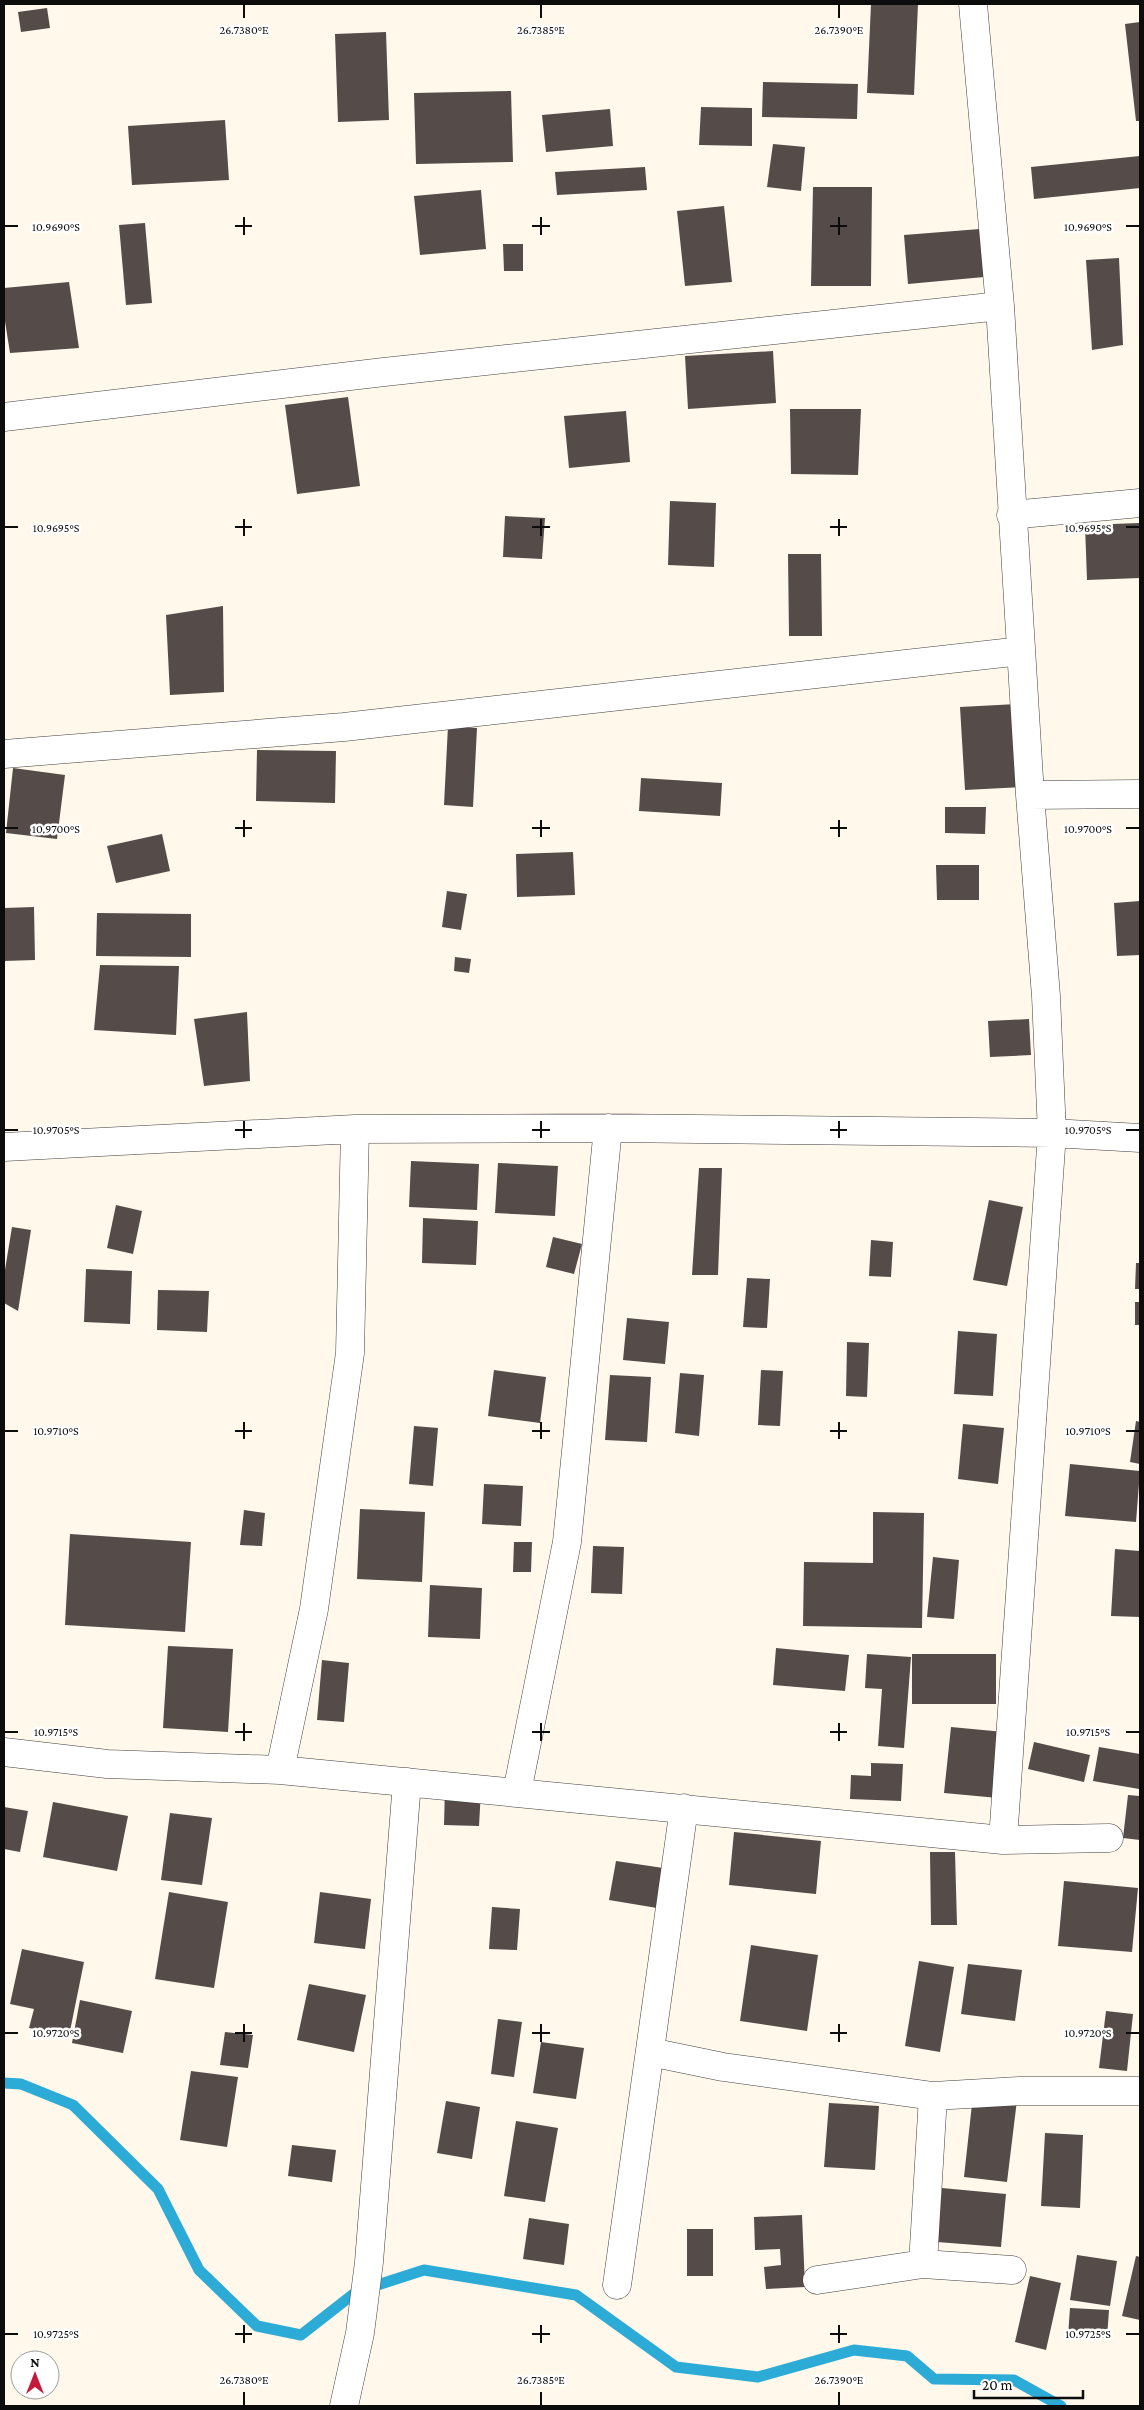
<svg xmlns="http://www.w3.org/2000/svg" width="1144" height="2410" viewBox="0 0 1144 2410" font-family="'Crimson Pro',serif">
<rect width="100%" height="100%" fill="#fff8eb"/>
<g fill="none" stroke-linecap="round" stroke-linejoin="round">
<!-- stream -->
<path stroke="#2dabd7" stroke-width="11" d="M 4,2083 L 21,2084 L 73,2105 L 158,2189 L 199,2270 L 257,2326 L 301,2335 L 356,2292 L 424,2270 L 576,2295 L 676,2367 L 758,2377 L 854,2350 L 907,2356 L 934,2379 L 1014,2380 L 1061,2406"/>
</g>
<!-- building -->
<path fill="#554b48" d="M 871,4 L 918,4 L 914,95 L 867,93 Z
M 47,8 L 50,28 L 21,32 L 18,12 Z
M 1140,22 L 1140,121 L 1136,121 L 1125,24 Z
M 386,32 L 389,120 L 338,122 L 335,34 Z
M 763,82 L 858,84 L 857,119 L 762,117 Z
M 511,91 L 513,162 L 416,164 L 414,93 Z
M 701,107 L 752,108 L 752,146 L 699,145 Z
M 610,109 L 613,146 L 546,152 L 542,115 Z
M 225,120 L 229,180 L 132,185 L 128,126 Z
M 773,144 L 805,147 L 801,191 L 767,187 Z
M 1140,156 L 1140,188 L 1034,199 L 1031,167 Z
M 645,167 L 647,190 L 557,195 L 555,172 Z
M 813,187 L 872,187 L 871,286 L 811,286 Z
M 481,190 L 486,249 L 420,255 L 414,196 Z
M 724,206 L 732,282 L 685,286 L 677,211 Z
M 145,223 L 152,303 L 126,305 L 119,225 Z
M 980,229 L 984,277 L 908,284 L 904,235 Z
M 503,244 L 523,244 L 523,271 L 504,271 Z
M 1119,258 L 1123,345 L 1092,350 L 1086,260 Z
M 69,282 L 79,348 L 10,353 L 4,315 L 4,288 Z
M 773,351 L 776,403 L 688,409 L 685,356 Z
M 348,397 L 360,486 L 297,494 L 285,405 Z
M 790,409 L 861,409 L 858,475 L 791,474 Z
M 626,411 L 630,462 L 569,468 L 564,416 Z
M 670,501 L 716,503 L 714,567 L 668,565 Z
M 505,516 L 545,518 L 542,559 L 503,557 Z
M 1140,523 L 1140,578 L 1087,580 L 1085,525 Z
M 788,554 L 821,554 L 822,636 L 789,636 Z
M 223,606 L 224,692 L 170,695 L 166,615 Z
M 1017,704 L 1021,787 L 965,790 L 960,707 Z
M 448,726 L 477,728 L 473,807 L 444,805 Z
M 257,750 L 336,751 L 335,803 L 256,801 Z
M 13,768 L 65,775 L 57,839 L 6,833 Z
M 641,778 L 722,783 L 720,816 L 639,811 Z
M 945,807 L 986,807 L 985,834 L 945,833 Z
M 162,834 L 170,871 L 116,883 L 107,846 Z
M 573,852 L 575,895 L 517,897 L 516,854 Z
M 936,865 L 979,865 L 979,900 L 937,900 Z
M 447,891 L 467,894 L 461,930 L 442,927 Z
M 1140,901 L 1140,955 L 1117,956 L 1114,903 Z
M 34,907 L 35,960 L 4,961 L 4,908 Z
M 97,913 L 191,914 L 191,957 L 96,956 Z
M 455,957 L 471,959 L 469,973 L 454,971 Z
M 100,965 L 179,966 L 176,1035 L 94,1030 Z
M 247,1012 L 250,1081 L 204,1086 L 194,1019 Z
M 1029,1019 L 1031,1055 L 990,1057 L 988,1021 Z
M 411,1161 L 479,1164 L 477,1210 L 409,1207 Z
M 498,1163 L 558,1166 L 555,1216 L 495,1213 Z
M 699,1168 L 722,1168 L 718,1275 L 692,1275 Z
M 989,1200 L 1023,1207 L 1007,1286 L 973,1280 Z
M 116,1205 L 142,1211 L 133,1254 L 107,1248 Z
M 423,1218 L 478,1221 L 476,1265 L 422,1263 Z
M 12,1227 L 31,1230 L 18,1311 L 4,1303 L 4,1276 Z
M 553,1237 L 582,1244 L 574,1274 L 546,1267 Z
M 871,1240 L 893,1242 L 891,1277 L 869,1276 Z
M 1136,1263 L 1140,1263 L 1140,1289 L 1135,1289 Z
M 86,1269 L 132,1271 L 130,1324 L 84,1322 Z
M 747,1278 L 770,1279 L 767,1328 L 743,1327 Z
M 158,1290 L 209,1291 L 207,1332 L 157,1330 Z
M 1135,1302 L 1140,1302 L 1140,1325 L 1135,1325 Z
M 627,1318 L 669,1322 L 665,1364 L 623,1360 Z
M 958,1331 L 997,1334 L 993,1396 L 954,1394 Z
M 847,1342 L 869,1343 L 867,1397 L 846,1396 Z
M 494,1370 L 546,1377 L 540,1423 L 488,1416 Z
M 761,1370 L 783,1371 L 780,1426 L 758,1425 Z
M 680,1373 L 704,1375 L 699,1436 L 675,1433 Z
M 610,1375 L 651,1377 L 647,1442 L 605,1440 Z
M 1136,1421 L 1140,1422 L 1140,1464 L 1130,1462 Z
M 963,1424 L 1004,1428 L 998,1484 L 958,1479 Z
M 414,1426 L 438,1428 L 433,1486 L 409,1484 Z
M 1070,1464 L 1140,1471 L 1136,1522 L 1065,1516 Z
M 484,1484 L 523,1486 L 521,1526 L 482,1524 Z
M 360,1509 L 425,1512 L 422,1582 L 357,1579 Z
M 244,1510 L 265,1513 L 262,1546 L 240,1545 Z
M 873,1512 L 924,1513 L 922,1628 L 803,1626 L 804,1562 L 873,1563 Z
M 70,1534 L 191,1542 L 185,1632 L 65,1625 Z
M 514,1542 L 532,1542 L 531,1572 L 513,1572 Z
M 593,1546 L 624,1547 L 622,1594 L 591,1593 Z
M 1115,1549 L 1140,1551 L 1140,1617 L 1111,1616 Z
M 933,1557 L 959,1560 L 954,1619 L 927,1617 Z
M 430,1585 L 482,1588 L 480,1639 L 428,1637 Z
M 168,1646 L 233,1649 L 228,1732 L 163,1728 Z
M 776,1648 L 849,1655 L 845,1691 L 773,1685 Z
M 867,1654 L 911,1657 L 904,1748 L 878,1746 L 882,1689 L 865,1688 Z
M 912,1654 L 996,1654 L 996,1704 L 912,1704 Z
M 322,1660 L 349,1663 L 344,1722 L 317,1720 Z
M 951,1727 L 1004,1732 L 998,1798 L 944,1793 Z
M 1034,1742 L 1090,1755 L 1084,1782 L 1028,1769 Z
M 1099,1747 L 1140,1754 L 1139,1789 L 1093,1781 Z
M 871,1763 L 903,1764 L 901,1801 L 850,1799 L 851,1775 L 871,1776 Z
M 445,1788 L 481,1790 L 479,1826 L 444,1825 Z
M 1128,1795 L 1140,1796 L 1140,1840 L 1123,1838 Z
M 53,1802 L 128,1816 L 117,1871 L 43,1857 Z
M 4,1807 L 28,1811 L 20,1852 L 4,1849 Z
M 170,1813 L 212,1818 L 202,1885 L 161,1880 Z
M 734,1832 L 821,1841 L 816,1894 L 729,1885 Z
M 930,1852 L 955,1852 L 957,1925 L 931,1925 Z
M 616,1861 L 670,1869 L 663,1909 L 609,1900 Z
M 1064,1881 L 1138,1888 L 1132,1952 L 1058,1946 Z
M 169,1892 L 228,1902 L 214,1988 L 155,1979 Z
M 320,1892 L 371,1899 L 365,1949 L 314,1943 Z
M 492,1907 L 520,1909 L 517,1950 L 489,1949 Z
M 751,1945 L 818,1955 L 807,2031 L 740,2021 Z
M 22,1949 L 84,1962 L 69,2036 L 29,2028 L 34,2009 L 10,2004 Z
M 919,1961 L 954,1967 L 940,2052 L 905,2046 Z
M 968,1964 L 1022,1970 L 1015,2021 L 961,2014 Z
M 309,1984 L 366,1995 L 354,2052 L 297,2040 Z
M 80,2000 L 132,2011 L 123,2053 L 72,2043 Z
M 1106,2011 L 1133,2014 L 1127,2071 L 1099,2068 Z
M 498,2019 L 522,2022 L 514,2077 L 491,2074 Z
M 225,2032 L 253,2035 L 248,2068 L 220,2065 Z
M 541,2042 L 584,2048 L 576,2099 L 533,2093 Z
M 191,2071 L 238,2077 L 227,2147 L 180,2140 Z
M 973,2095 L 1017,2100 L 1007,2182 L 964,2177 Z
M 446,2101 L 480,2107 L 472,2159 L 437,2153 Z
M 829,2103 L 879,2106 L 875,2170 L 824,2167 Z
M 516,2121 L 558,2128 L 545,2202 L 504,2196 Z
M 1045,2133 L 1083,2135 L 1080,2208 L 1041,2206 Z
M 292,2145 L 336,2150 L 332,2182 L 288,2176 Z
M 942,2188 L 1006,2194 L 1001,2247 L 937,2242 Z
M 802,2215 L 805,2287 L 766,2289 L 764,2267 L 781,2265 L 780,2249 L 755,2250 L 754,2217 Z
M 529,2218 L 569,2224 L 564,2265 L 523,2259 Z
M 687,2229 L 713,2229 L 713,2276 L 687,2276 Z
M 1077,2255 L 1117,2261 L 1110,2306 L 1070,2300 Z
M 1136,2256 L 1140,2257 L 1140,2320 L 1122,2316 Z
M 1030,2276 L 1061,2283 L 1046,2350 L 1015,2342 Z
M 1070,2308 L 1109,2310 L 1107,2338 L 1068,2336 Z"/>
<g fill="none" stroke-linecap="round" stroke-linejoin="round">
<!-- minor casing -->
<g stroke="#3f3f3f" stroke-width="29">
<path id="minor" d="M 973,4 L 1000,306 L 1030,795 L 1140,794
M 4,417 L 384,372 L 1000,306
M 1011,515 L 1140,503
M 4,754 L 344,727 L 1021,651
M 4,1147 L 355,1129 L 608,1128 L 1052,1133 L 1140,1138
M 4,1752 L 107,1764 L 280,1770 L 1003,1840 L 1109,1838
M 280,1770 L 314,1609 L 350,1353 L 355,1129
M 517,1792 L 567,1542 L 608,1128
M 1003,1840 L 1052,1133 L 1046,996 L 1030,795
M 650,2052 L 723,2067 L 933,2096 L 1020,2091 L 1140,2091
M 933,2096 L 923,2264 L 1012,2270
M 817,2280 L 923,2264
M 617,2285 L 684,1808
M 344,2406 L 360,2333 L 369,2262 L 407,1782"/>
</g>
<!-- minor -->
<use href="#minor" stroke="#fff" stroke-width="28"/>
</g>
<!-- ticks -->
<path fill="none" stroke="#0c0c0c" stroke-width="2" d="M 244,5 L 244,18M 541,5 L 541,18M 839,5 L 839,18M 244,217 L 244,235M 541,217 L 541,235M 839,217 L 839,235M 5,226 L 18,226M 235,226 L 252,226M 532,226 L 550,226M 830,226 L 847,226M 1126,226 L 1139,226M 244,519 L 244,536M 541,519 L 541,536M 839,519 L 839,536M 5,527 L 18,527M 235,527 L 252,527M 532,527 L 550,527M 830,527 L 847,527M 1126,527 L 1139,527M 244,820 L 244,837M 541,820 L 541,837M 839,820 L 839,837M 5,828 L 18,828M 235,828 L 252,828M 532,828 L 550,828M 830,828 L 847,828M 1126,828 L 1139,828M 244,1121 L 244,1138M 541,1121 L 541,1138M 839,1121 L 839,1138M 5,1130 L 18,1130M 235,1130 L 252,1130M 532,1130 L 550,1130M 830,1130 L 847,1130M 1126,1130 L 1139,1130M 244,1422 L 244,1439M 541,1422 L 541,1439M 839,1422 L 839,1439M 5,1431 L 18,1431M 235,1431 L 252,1431M 532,1431 L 550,1431M 830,1431 L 847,1431M 1126,1431 L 1139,1431M 244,1723 L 244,1741M 541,1723 L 541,1741M 839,1723 L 839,1741M 5,1732 L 18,1732M 235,1732 L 252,1732M 532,1732 L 550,1732M 830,1732 L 847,1732M 1126,1732 L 1139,1732M 244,2024 L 244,2042M 541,2024 L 541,2042M 839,2024 L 839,2042M 5,2033 L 18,2033M 235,2033 L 252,2033M 532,2033 L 550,2033M 830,2033 L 847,2033M 1126,2033 L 1139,2033M 244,2325 L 244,2343M 541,2325 L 541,2343M 839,2325 L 839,2343M 5,2334 L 18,2334M 235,2334 L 252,2334M 532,2334 L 550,2334M 830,2334 L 847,2334M 1126,2334 L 1139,2334M 244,2392 L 244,2405M 541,2392 L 541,2405M 839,2392 L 839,2405"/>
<g font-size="12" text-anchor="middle" fill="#0c0c0c" stroke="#fff" stroke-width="5" stroke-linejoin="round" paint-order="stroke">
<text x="244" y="34">26.7380°E</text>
<text x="541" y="34">26.7385°E</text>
<text x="839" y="34">26.7390°E</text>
<text x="56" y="231">10.9690°S</text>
<text x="1088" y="231">10.9690°S</text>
<text x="56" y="532">10.9695°S</text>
<text x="1088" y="532">10.9695°S</text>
<text x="56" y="833">10.9700°S</text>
<text x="1088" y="833">10.9700°S</text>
<text x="56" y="1134">10.9705°S</text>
<text x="1088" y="1134">10.9705°S</text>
<text x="56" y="1435">10.9710°S</text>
<text x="1088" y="1435">10.9710°S</text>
<text x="56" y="1736">10.9715°S</text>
<text x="1088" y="1736">10.9715°S</text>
<text x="56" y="2037">10.9720°S</text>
<text x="1088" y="2037">10.9720°S</text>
<text x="56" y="2338">10.9725°S</text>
<text x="1088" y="2338">10.9725°S</text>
<text x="244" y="2384">26.7380°E</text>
<text x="541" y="2384">26.7385°E</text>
<text x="839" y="2384">26.7390°E</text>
</g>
<!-- border -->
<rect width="1144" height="2410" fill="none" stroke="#0c0c0c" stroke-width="10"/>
<!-- north arrow -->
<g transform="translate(35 2375)"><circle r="24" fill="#ffffff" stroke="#9e9e9e"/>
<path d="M0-4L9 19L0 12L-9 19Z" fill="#c61a3a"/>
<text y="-8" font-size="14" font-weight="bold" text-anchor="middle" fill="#0c0c0c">N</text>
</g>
<!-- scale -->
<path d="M974 2390v8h109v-8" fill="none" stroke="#0c0c0c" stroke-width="2.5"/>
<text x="982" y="2390" font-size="15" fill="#0c0c0c" stroke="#ffffff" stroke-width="4" paint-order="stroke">20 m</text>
</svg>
